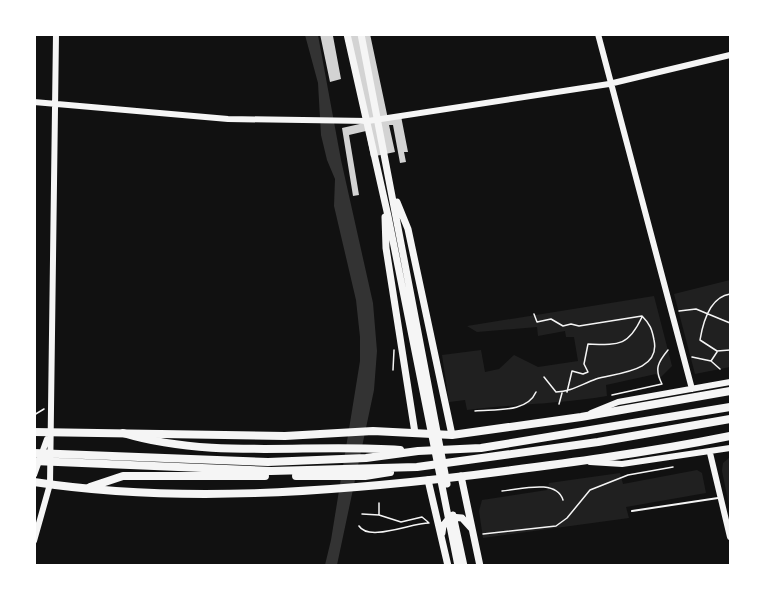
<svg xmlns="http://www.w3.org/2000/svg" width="765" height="600" viewBox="0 0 765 600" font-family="Signika,sans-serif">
<rect width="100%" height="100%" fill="#111"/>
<!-- green -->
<path fill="#202020" d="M 730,280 L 730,367 L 695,374 L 674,294 Z
M 654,296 L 672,366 L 659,379 L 656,374 L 606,385 L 607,396 C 560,404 514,404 467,410 L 465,400 L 449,402 L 442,355 L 481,350 L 485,372 L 499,369 L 514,355 L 538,367 L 578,361 L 574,337 L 566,337 L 565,331 L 538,336 L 537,327 L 477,332 L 467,326 Z
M 730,457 L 730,510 L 722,471 L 723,463 Z
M 697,470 L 702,473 L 706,493 L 626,507 L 629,518 L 483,538 L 479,511 L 482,500 L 547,490 L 549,483 L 620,473 L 623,484 Z"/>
<!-- water -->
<path fill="#333" d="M 305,35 L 318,35 L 341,160 L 373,303 L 377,351 L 374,390 L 337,565 L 325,565 L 331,540 L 355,392 L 360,361 L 360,337 L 356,300 L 334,206 L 335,179 L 327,160 L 321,135 L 318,83 Z"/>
<!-- building -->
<path fill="#d3d3d3" d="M 320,34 L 337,34 L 333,36 L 341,79 L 330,82 Z
M 347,34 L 370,34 L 388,119 L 401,116 L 408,152 L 404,152 L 406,162 L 400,163 L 393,125 L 389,125 L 395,152 L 371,157 L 366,131 L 349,135 L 359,195 L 353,196 L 342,128 L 364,123 Z"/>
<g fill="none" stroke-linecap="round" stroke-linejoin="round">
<!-- path -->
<path stroke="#f5f5f5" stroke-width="1.5" d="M 730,294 C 710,297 703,322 700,340 L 717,351 L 730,350
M 679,311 L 696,309 L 730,323
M 534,314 L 537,322 L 551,319 L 563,326 L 571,324 L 579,326 L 642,316 C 650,324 652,329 654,340 C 661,372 616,373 596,379 C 582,384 571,392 556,392 L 544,377
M 692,357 L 711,361 L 720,369
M 711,361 L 717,352
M 393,370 L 394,350
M 567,392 L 572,371 L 583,374 L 588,372 L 584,364 L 588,344 C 618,345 628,347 642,317
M 612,395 L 662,384 C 654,369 658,362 668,350
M 559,404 L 562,393
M 475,411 C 495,409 527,413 536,392
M 34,415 L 44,409
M 502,491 C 519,490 556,478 563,500
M 379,503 L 379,515 L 401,522 L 422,517 L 428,522
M 362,514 L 379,515
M 359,526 C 369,542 411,523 429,523
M 483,534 L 556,526 L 567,518 L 590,490 L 628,475 L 673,467"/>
<!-- service -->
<path stroke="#f5f5f5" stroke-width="2" d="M 632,511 L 718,498"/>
<!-- tertiary -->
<path stroke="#f5f5f5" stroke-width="6" d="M 598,34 L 692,389
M 34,102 L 228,119 L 368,121 L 609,84 L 730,55
M 591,413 L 618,402 L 730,382
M 710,453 L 730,537
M 590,462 L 622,464 L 730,448
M 34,475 L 47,439
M 34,541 L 50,484 L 56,34"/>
<!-- secondary -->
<path stroke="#f5f5f5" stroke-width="7" d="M 347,34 L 388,216 L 458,566
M 361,34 L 447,484
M 397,202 L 408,229 L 452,435
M 385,217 L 386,248 L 415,433
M 461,476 L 480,566
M 428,480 L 448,566
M 453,515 L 464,566
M 442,533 L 443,526 L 450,517 L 462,518 L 472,529"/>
<!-- primary -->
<path stroke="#f5f5f5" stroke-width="8" d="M 34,432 L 285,436 L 373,431 L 452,435 L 581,417 L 730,391
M 34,482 C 178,504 331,492 474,475 C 560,464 646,453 730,436"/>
<!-- motorway -->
<path stroke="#f5f5f5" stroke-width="8" d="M 123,433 C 212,460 310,443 400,450
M 34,453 L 268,462 L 366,458 L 418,451 L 481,448 L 730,407
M 34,461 L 271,471 L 417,467 L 598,442 L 730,419
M 296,476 L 365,476 L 390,472
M 90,487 L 123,476 L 265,476"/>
</g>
<!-- border -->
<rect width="765" height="600" fill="none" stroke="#ffffff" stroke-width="72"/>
</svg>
